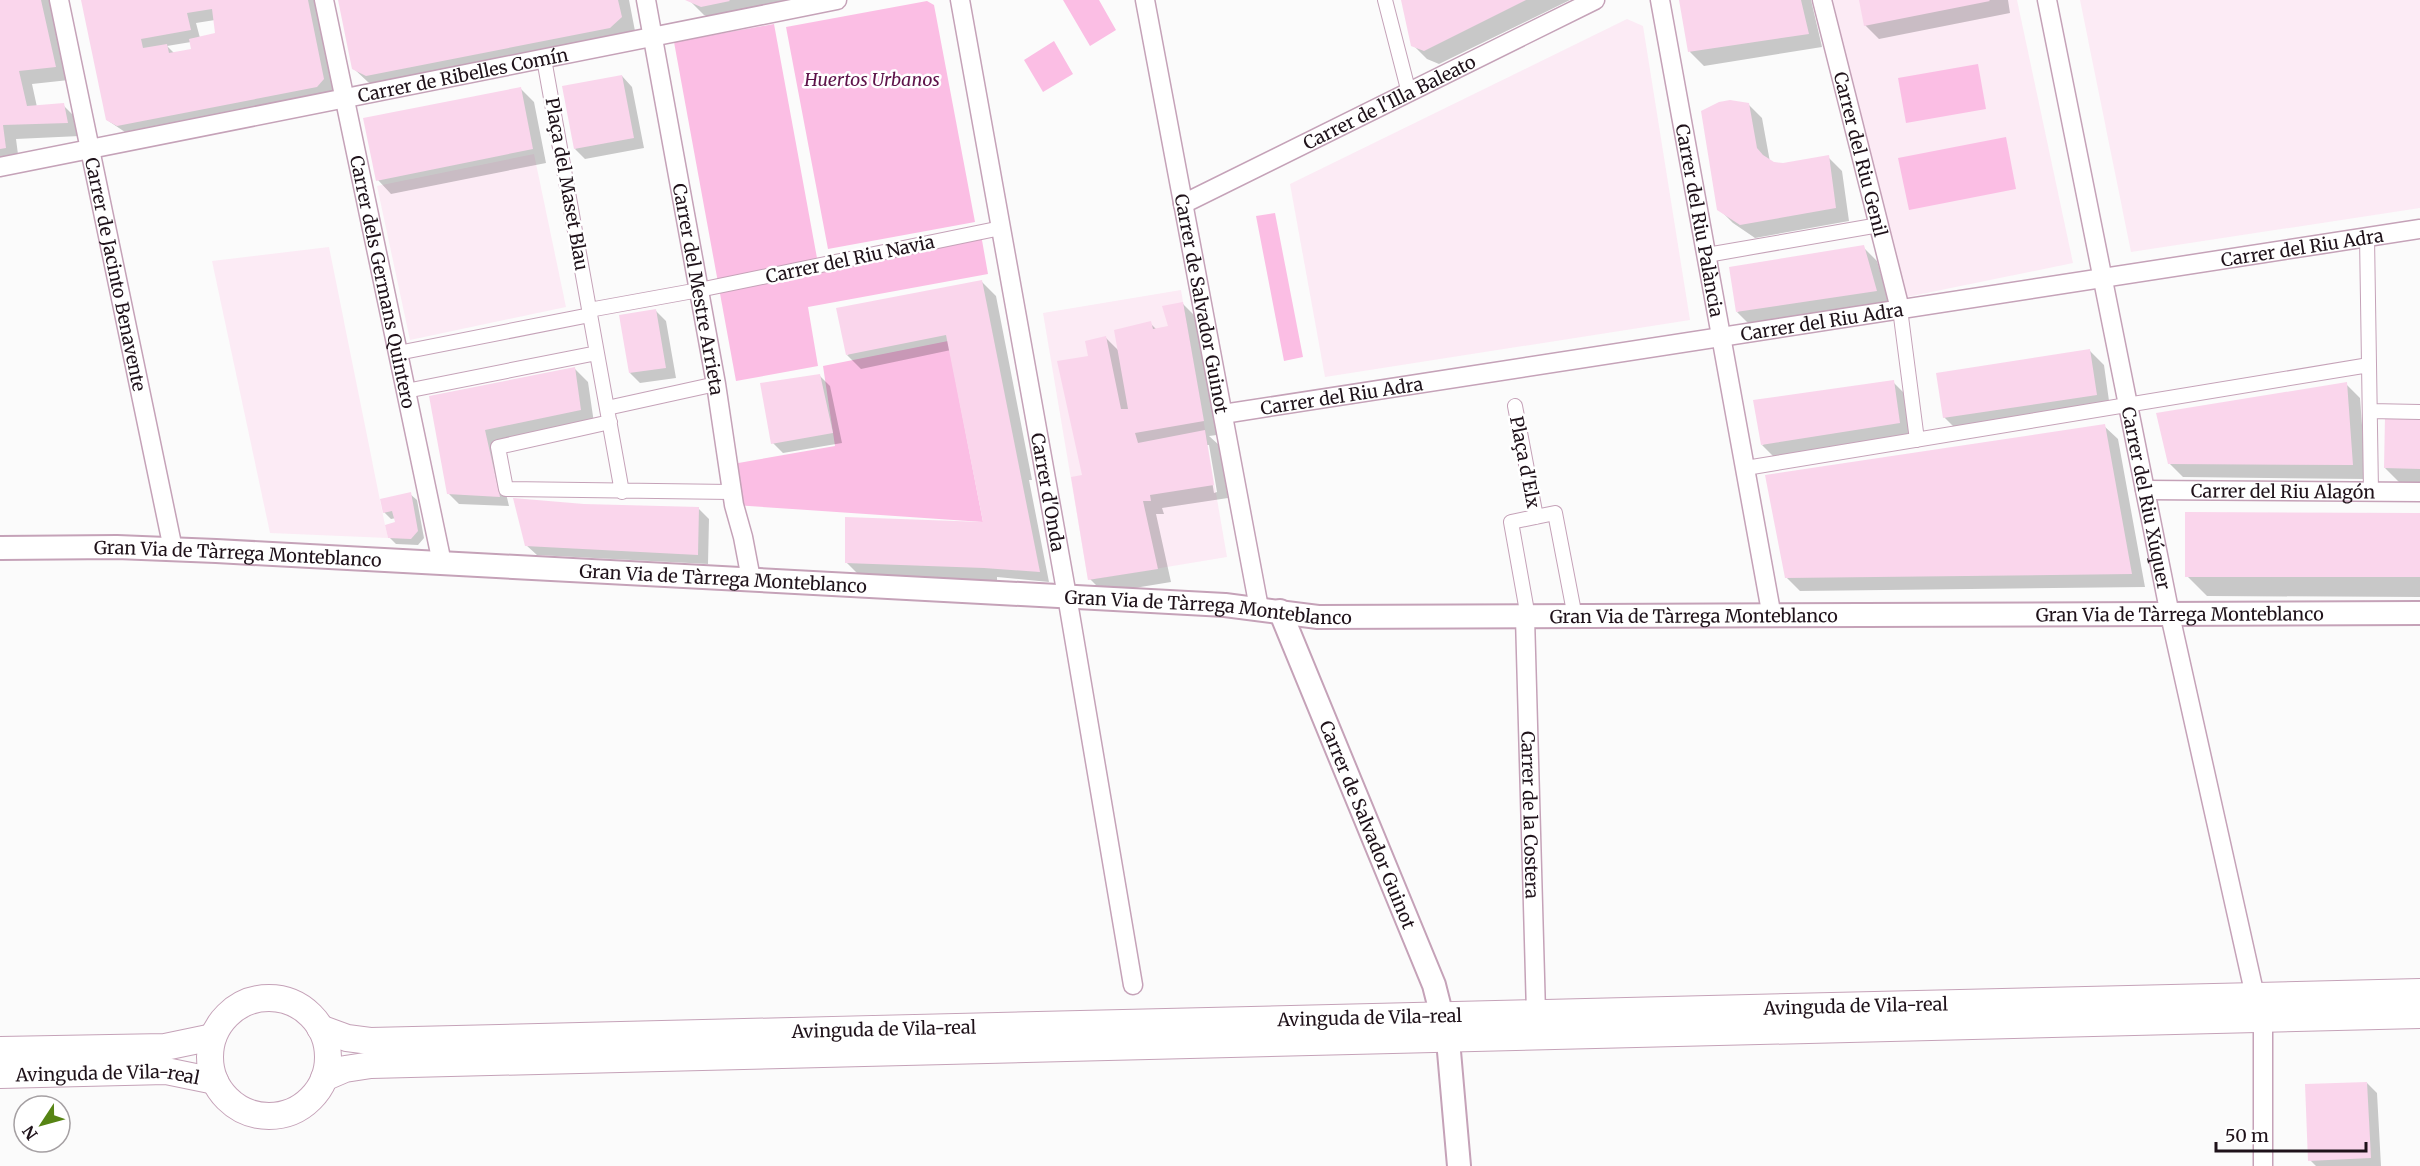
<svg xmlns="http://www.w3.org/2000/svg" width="2420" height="1166" viewBox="0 0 2420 1166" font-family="Merriweather,serif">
<rect width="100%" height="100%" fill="#fbfbfb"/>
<!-- built -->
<path fill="#fcebf5" d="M 1833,0 L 2017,0 L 2073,263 L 1902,298 Z
M 2080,0 L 2420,0 L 2420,208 L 2131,252 Z
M 1627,19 L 1643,26 L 1690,320 L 1325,377 L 1290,184 Z
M 534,154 L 566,307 L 410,340 L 377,186 Z
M 329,247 L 385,525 L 388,538 L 270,533 L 212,261 Z
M 1181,290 L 1227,557 L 1088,580 L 1043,313 Z"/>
<!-- green -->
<path fill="#fbbee4" d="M 1063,0 L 1099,0 L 1116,30 L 1090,46 Z
M 927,1 L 934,5 L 975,222 L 828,249 L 786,27 Z
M 774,24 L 817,258 L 980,229 L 988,274 L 808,307 L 818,366 L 736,381 L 674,42 Z
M 1054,41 L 1073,74 L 1043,92 L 1024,60 Z
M 1978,64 L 1986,109 L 1906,123 L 1898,78 Z
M 2006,137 L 2016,189 L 1909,210 L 1898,158 Z
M 1275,213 L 1303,357 L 1284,361 L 1256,216 Z
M 948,341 L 983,522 L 734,505 L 727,465 L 835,446 L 823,366 Z"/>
<!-- shadow -->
<path fill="#0003" fill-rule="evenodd" d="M 0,0 L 51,0 L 69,80 L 32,84 L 37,107 L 63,105 L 77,119 L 80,136 L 16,139 L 19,162 L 0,166 Z
M 82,0 L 319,0 L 337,94 L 168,128 L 165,124 L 125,132 L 107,120 ZM 215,20 L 217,34 L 200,38 L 196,23 ZM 191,42 L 193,50 L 175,54 L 167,46 Z
M 340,0 L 629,0 L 635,31 L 381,89 L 368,82 L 353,68 Z
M 689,0 L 816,0 L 716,20 L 704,15 Z
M 1403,0 L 1570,0 L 1439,64 L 1427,59 L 1413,45 Z
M 1681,0 L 1811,0 L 1822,47 L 1704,66 L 1690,52 Z
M 1860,0 L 2008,0 L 2010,13 L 1879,39 L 1865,25 Z
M 622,76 L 632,87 L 644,148 L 585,159 L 575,149 Z
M 520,88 L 534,102 L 546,163 L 391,194 L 378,180 Z
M 1748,104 L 1762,118 L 1770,162 L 1783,164 L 1828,157 L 1842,171 L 1849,221 L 1755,238 L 1733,223 L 1719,209 Z
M 1863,247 L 1877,261 L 1890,305 L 1751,326 L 1737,312 Z
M 982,282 L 996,296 L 1032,480 L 1029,480 L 1049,582 L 997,577 L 997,581 L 860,576 L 846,562 L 985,524 L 951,350 L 861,369 L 847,355 Z
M 1183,304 L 1197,318 L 1217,435 L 1209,436 L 1219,445 L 1228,498 L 1162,508 L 1164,514 L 1156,514 L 1171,582 L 1104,593 L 1090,579 L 1083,476 L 1090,357 L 1106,338 L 1120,352 L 1150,323 L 1157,330 L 1170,327 ZM 1206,445 L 1209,445 L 1217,492 L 1214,493 Z
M 656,311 L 666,321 L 676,378 L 640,383 L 630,373 Z
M 2090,351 L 2104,365 L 2110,408 L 1958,431 L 1944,417 Z
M 574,368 L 588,382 L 594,423 L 496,452 L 509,506 L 459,504 L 449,494 L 439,447 Z
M 819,375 L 830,386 L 842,443 L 783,453 L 773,443 Z
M 1893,382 L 1907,396 L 1914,437 L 1776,459 L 1762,445 Z
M 2346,384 L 2360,398 L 2366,479 L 2183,477 L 2169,463 Z
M 2420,419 L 2420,482 L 2399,482 L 2385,468 Z
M 2104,426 L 2118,439 L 2145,587 L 1800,591 L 1786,577 Z
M 410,494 L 417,500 L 424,538 L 418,545 L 396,544 L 389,537 L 397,523 L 396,518 L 391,519 L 384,512 Z
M 584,505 L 698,508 L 709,519 L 708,564 L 537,555 L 526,545 Z
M 2420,514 L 2420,597 L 2207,596 L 2187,576 Z
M 2367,1083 L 2377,1093 L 2381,1166 L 2316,1166 L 2310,1160 Z"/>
<!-- building -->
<path fill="#fad6ec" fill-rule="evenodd" d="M 0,0 L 41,0 L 56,67 L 19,71 L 27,106 L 64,103 L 68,123 L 3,125 L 6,148 L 0,149 Z
M 81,0 L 308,0 L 324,79 L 317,87 L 117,126 L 106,120 ZM 212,9 L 215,33 L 189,39 L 191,49 L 169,53 L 167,44 L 143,48 L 141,39 L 191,30 L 187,13 Z
M 338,0 L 618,0 L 622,17 L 610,28 L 366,76 L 352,69 Z
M 685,0 L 729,0 L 730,1 L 701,7 Z
M 1401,0 L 1526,0 L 1424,51 L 1411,46 Z
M 1679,0 L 1801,0 L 1809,34 L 1688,52 Z
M 1859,0 L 1989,0 L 1990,1 L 1864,26 Z
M 622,75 L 634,138 L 574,149 L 562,86 Z
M 521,87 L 533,149 L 376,181 L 363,118 Z
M 1730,100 L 1749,103 L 1757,148 L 1763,155 L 1774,162 L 1783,163 L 1829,155 L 1836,208 L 1740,225 L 1717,210 L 1701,111 L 1719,102 Z
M 1864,245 L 1877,291 L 1736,312 L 1729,267 Z
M 982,280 L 1040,572 L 984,568 L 845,563 L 845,517 L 983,522 L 946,335 L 846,355 L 836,308 Z
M 1183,302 L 1204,421 L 1135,433 L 1138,443 L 1205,430 L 1214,485 L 1150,495 L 1151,501 L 1143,501 L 1158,569 L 1088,580 L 1071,477 L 1082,475 L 1057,361 L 1088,356 L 1085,341 L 1106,336 L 1121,409 L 1128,409 L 1114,330 L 1151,321 L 1153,329 L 1168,326 L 1162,306 Z
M 656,309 L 666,368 L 629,373 L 619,315 Z
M 2090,349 L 2097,395 L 1943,418 L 1936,373 Z
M 575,367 L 581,410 L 485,430 L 500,497 L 447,494 L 429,396 Z
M 820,374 L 833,433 L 771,444 L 760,383 Z
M 1894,380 L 1900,423 L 1761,445 L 1753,400 Z
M 2347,382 L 2353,465 L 2168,464 L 2156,413 Z
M 2385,417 L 2420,417 L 2420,469 L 2384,468 Z
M 2105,424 L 2132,574 L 1785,578 L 1765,475 Z
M 411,492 L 418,531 L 411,539 L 388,538 L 385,525 L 395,522 L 392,511 L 383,513 L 380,499 Z
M 513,498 L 584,504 L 699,507 L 698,555 L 525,546 Z
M 2185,512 L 2420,513 L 2420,577 L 2185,577 Z
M 2367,1082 L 2371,1158 L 2308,1161 L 2305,1084 Z"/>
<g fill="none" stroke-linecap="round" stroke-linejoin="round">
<!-- pedestrian casing -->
<g stroke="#c5a2b8" stroke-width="16">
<path id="pedestrian" d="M 1385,0 L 1409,93
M 544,59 L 622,492
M 2367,237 L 2371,491
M 1707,255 L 1879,225
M 1900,309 L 1917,440
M 589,310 L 699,290 L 1001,228
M 398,353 L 590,315
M 406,391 L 597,353
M 1515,406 L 1536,517
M 607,408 L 716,384
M 2370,411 L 2420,412
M 610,422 L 498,447 L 506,489 L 731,492
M 1746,468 L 2369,365
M 1528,617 L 1511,522 L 1555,513 L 1575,617"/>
</g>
<!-- minor casing -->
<g stroke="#c5a2b8" stroke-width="21">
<g id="minor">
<path id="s1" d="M 59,0 L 173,549"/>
<path id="s2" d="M 324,0 L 442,563"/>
<path id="s3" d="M 646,0 L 716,384 L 734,505 L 743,537 L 751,579"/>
<path id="s4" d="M 960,0 L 1067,596 L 1133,985"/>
<path id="s5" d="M 1145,0 L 1259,608"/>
<path id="s6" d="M 1660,0 L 1772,617"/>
<path id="s7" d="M 1822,0 L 1900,309"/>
<path id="s8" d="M 2047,0 L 2170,615 L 2255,996"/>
<path id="s9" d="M 0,167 L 837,0"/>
<path id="s10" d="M 1183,204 L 1595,0"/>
<path id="s11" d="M 1223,414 L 2420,229"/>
<path id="s12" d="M 2145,490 L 2420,492"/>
<path id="s13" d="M 1525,617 L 1536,1013"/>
<path d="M 2263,1019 L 2263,1166"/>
</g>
</g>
<!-- tertiary casing -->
<g stroke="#c5a2b8" stroke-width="26">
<g id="tertiary">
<path id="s14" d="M 0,548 L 117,547 L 216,551 L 1225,605 L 1318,617 L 2420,613"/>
<path id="s15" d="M 1280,611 L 1434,985 L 1448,1040 L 1459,1166"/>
</g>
</g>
<!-- secondary casing -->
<g stroke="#c5a2b8" stroke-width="28">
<g id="secondary">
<circle cx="269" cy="1057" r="59"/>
<path id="s16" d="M 320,1028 L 347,1038 L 370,1041 L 2420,992"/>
<path d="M 0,1050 L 165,1047 L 213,1037"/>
<path id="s17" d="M 0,1075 L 166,1071 L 215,1081"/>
<path d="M 324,1078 L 345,1069 L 371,1065 L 2420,1015"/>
</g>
</g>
<!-- pedestrian -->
<use href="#pedestrian" stroke="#fff" stroke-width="14"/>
<!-- minor -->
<use href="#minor" stroke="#fff" stroke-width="18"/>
<!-- tertiary -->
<use href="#tertiary" stroke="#fff" stroke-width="22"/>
<!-- secondary -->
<use href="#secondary" stroke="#fff" stroke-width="26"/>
</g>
<g text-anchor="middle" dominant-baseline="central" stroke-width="5" stroke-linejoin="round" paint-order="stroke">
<!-- street labels -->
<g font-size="18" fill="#1f121a" stroke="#fff">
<text stroke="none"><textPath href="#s9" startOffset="472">Carrer de Ribelles Comín</textPath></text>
<text stroke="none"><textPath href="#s10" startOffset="230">Carrer de l'Illa Baleato</textPath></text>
<text stroke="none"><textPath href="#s7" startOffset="159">Carrer del Riu Genil</textPath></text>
<text transform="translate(567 184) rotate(80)">Plaça del Maset Blau</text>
<text stroke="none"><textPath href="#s6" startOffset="224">Carrer del Riu Palància</textPath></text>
<text stroke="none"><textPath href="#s11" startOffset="1092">Carrer del Riu Adra</textPath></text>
<text transform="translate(850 259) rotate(-12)">Carrer del Riu Navia</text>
<text stroke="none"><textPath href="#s1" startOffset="280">Carrer de Jacinto Benavente</textPath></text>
<text stroke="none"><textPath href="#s2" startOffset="288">Carrer dels Germans Quintero</textPath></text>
<text stroke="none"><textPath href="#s3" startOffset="294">Carrer del Mestre Arrieta</textPath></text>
<text stroke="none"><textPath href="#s5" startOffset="309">Carrer de Salvador Guinot</textPath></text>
<text stroke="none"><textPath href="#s11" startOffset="606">Carrer del Riu Adra</textPath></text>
<text stroke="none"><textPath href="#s11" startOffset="120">Carrer del Riu Adra</textPath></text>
<text transform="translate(1525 462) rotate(79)">Plaça d'Elx</text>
<text stroke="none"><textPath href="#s12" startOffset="138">Carrer del Riu Alagón</textPath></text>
<text stroke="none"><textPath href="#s4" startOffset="500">Carrer d'Onda</textPath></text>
<text stroke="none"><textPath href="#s8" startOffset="508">Carrer del Riu Xúquer</textPath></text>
<text stroke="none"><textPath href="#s14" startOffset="238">Gran Via de Tàrrega Monteblanco</textPath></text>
<text stroke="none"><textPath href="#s14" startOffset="724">Gran Via de Tàrrega Monteblanco</textPath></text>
<text stroke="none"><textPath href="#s14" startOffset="1210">Gran Via de Tàrrega Monteblanco</textPath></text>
<text stroke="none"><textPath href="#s14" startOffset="2182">Gran Via de Tàrrega Monteblanco</textPath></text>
<text stroke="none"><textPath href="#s14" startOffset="1696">Gran Via de Tàrrega Monteblanco</textPath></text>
<text stroke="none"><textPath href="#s13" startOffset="198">Carrer de la Costera</textPath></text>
<text stroke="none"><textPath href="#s15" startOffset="231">Carrer de Salvador Guinot</textPath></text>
<text stroke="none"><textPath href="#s16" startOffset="1538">Avinguda de Vila-real</textPath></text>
<text stroke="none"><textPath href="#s16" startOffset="1052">Avinguda de Vila-real</textPath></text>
<text stroke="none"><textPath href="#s16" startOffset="566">Avinguda de Vila-real</textPath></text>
<text stroke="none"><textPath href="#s17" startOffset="108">Avinguda de Vila-real</textPath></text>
</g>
<!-- park labels -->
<g font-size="18" font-style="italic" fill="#5e134a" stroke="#fff">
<text x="872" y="79">Huertos Urbanos</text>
</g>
</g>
<!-- north arrow -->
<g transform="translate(42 1124) rotate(234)"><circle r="28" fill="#ffffff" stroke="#a5a0a3" stroke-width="1.5"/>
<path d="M0-4.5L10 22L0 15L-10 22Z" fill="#568414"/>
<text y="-9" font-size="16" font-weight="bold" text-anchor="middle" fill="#1f121a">N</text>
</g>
<!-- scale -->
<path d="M2216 1142v9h150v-9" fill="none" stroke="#1f121a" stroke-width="3"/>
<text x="2225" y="1142" font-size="18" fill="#1f121a" stroke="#ffffff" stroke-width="4.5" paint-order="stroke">50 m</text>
</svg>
